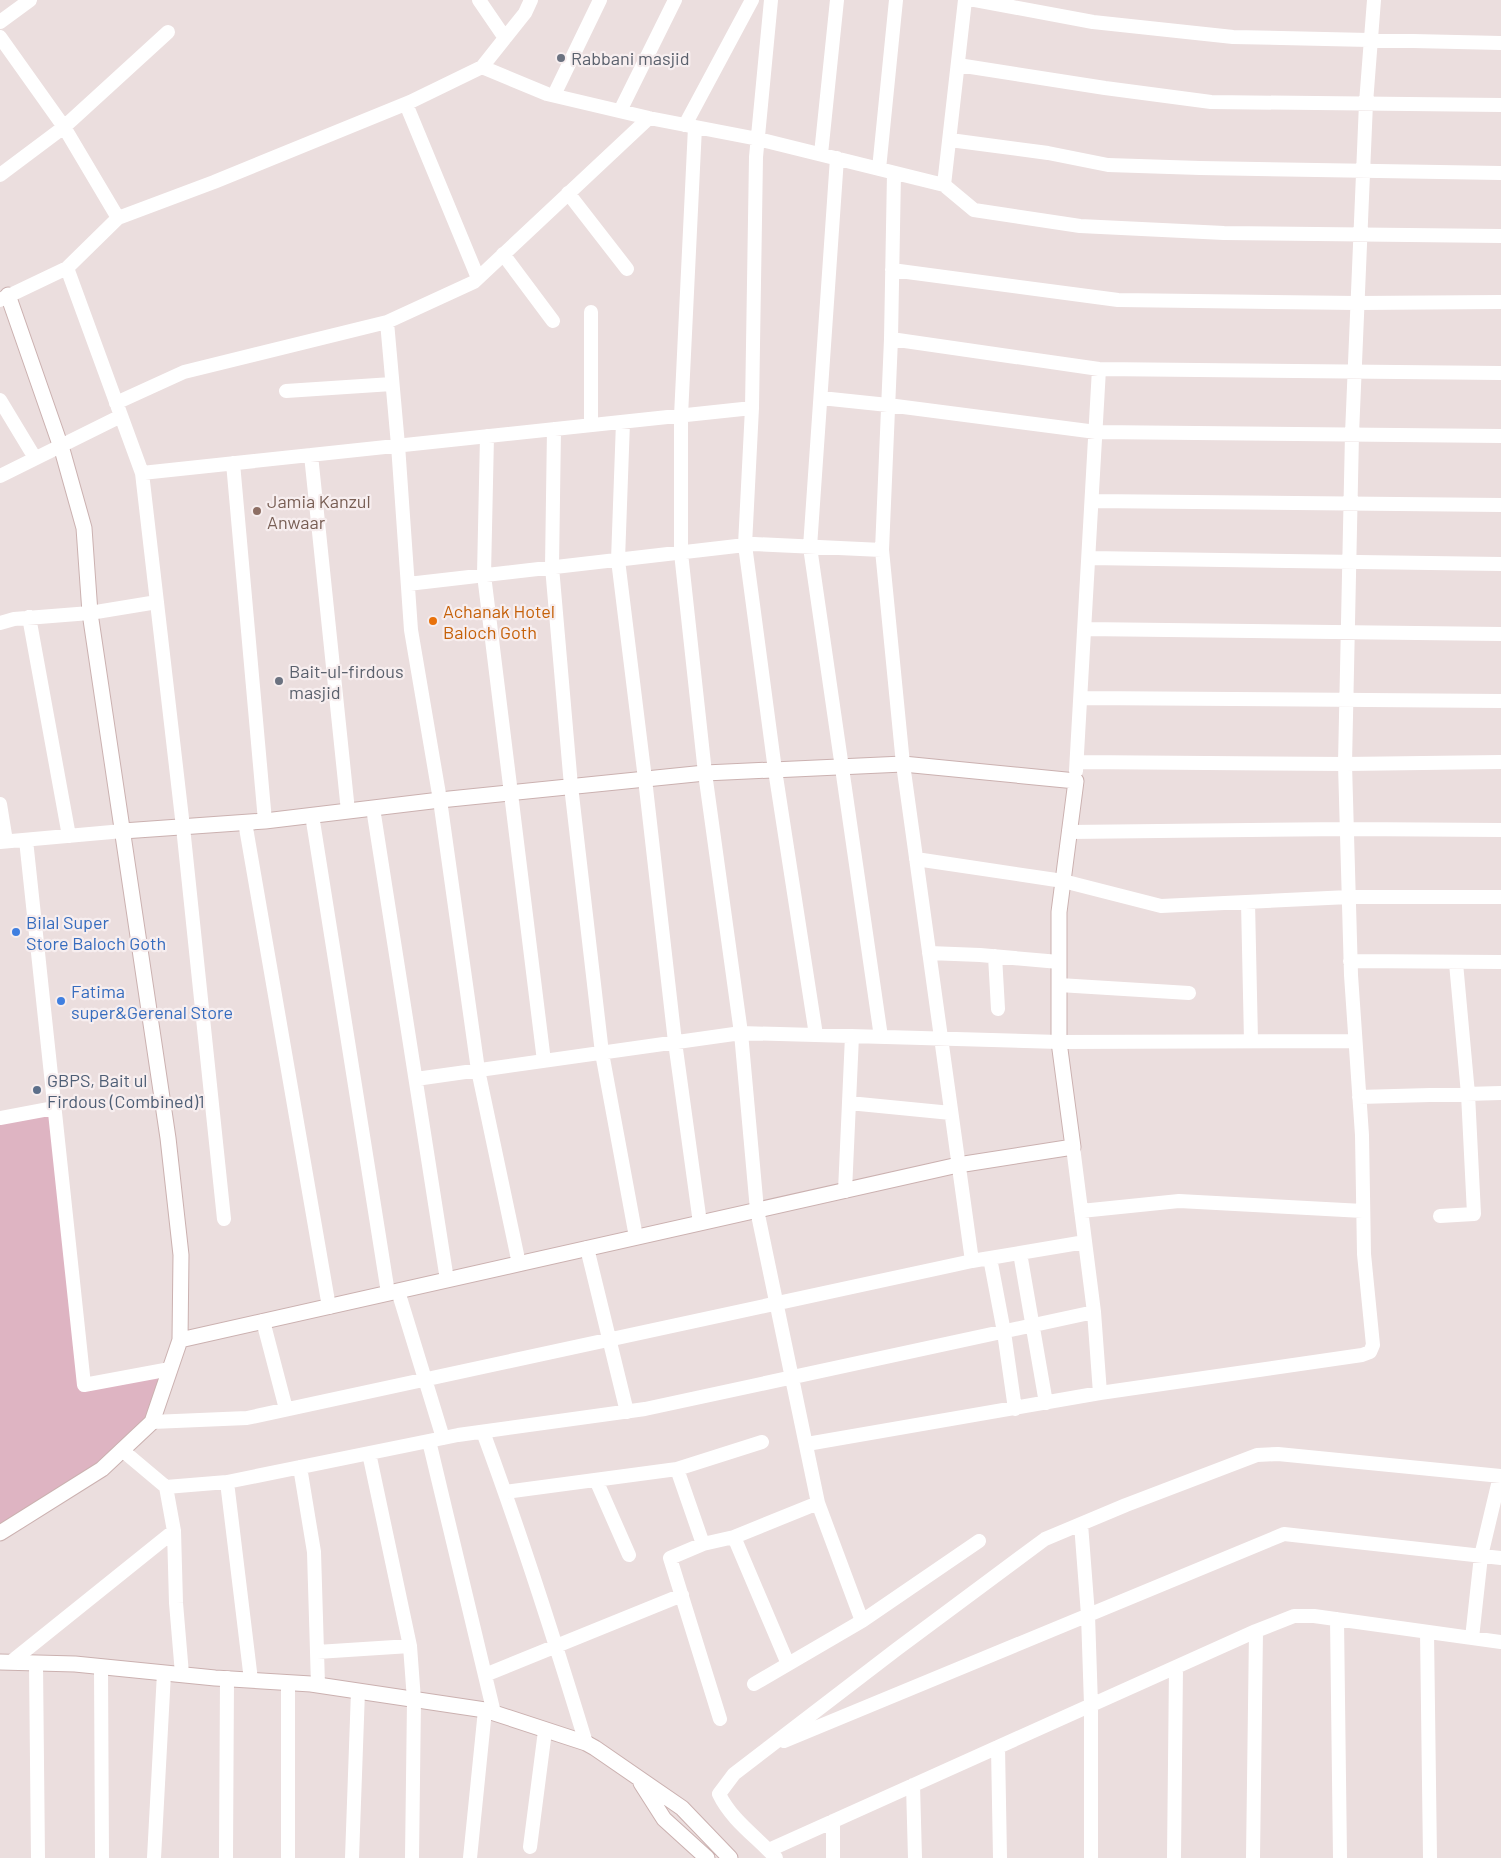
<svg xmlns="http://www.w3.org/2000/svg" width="1501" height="1858" viewBox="0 0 1501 1858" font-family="Barlow,sans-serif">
<rect width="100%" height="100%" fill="#ebdede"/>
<!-- green -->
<path fill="#deb4c2" d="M 54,1108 L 83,1385 L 169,1369 L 151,1422 L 102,1469 L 0,1532 L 0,1118 Z"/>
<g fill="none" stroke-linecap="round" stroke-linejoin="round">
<!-- secondary casing -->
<g stroke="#cbb1b0" stroke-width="17">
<path id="secondary" d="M 123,831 L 265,821 L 440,800 L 705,773 L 903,764 L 1076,781 L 1059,912 L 1059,1042 L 1073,1147 L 958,1165 L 180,1340
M 0,1533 L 102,1469 L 152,1422 L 180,1340 L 181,1255 L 168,1138 L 90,613 L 84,528 L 63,453 L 8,295
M 0,1662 L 75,1664 L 215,1678 L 311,1684 L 485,1710 L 586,1743 L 595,1748 L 682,1808 L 730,1858
M 641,1783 L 664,1819 L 707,1858"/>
</g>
<!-- street -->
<path stroke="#fff" stroke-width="14" d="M 479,0 L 505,38
M 771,0 L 756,157 L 752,408 L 745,545 L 775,770 L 816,1035
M 975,0 L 1093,22 L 1233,37 L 1501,43
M 0,22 L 30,0
M 0,37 L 64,127 L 118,218
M 958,65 L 1105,88 L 1211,102 L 1501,105
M 482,67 L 547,94 L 649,118 L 758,139 L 944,185 L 974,210 L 1080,226 L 1224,233 L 1501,236
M 554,95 L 600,0
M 406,104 L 478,278
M 620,111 L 675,0
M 685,125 L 752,0
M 695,127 L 681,416 L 681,553 L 705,773 L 741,1033 L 757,1210 L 818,1503 L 862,1621
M 950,140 L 1048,153 L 1108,165 L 1200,168 L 1501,173
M 821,154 L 837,0
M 837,158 L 810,547 L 881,1037
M 879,169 L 896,0
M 894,173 L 891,339 L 882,550 L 903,764 L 972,1261
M 0,175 L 64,127 L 168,32
M 944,185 L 965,0
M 568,193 L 627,269
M 503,254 L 553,321
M 67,268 L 142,473 L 183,827 L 224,1219
M 892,270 L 1118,300 L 1357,303 L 1501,302
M 0,300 L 67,268 L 118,218 L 214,182 L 410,102 L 482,67 L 525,13 L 531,0
M 891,339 L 1099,369 L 1501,373
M 286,391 L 392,384
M 821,398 L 888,405 L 1096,432 L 1501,436
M 0,400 L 35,458
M 116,403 L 184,372 L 387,322
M 623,422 L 618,560 L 645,779 L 675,1042 L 700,1223
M 591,425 L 591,312
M 554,429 L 552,567 L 571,786 L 602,1053 L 636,1237
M 487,436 L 484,575 L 544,1061
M 311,455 L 348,811
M 233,463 L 265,821
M 142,473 L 752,408
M 0,476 L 121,416
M 1092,501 L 1501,505
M 1089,558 L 1501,564
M 408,584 L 754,544 L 882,550
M 29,617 L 69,836
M 0,623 L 14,619 L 90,613 L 157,602
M 1084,629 L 1501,634
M 1081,698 L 1501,701
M 1077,762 L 1345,764 L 1501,762
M 1076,771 L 1099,369
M 0,804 L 6,841
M 373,808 L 447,1280
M 312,815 L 388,1293
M 245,822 L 329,1307
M 1069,832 L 1347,829 L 1501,830
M 26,840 L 84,1385 L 170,1369
M 0,842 L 123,831
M 916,859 L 1063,881 L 1161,906 L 1349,897 L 1501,897
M 1248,902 L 1251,1041
M 929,953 L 980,955 L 1059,962
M 995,956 L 998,1009
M 1350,961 L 1501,962
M 1059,985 L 1189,993
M 416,1079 L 741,1033 L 1059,1042 L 1355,1041
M 1359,1097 L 1501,1093
M 849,1103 L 951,1113
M 0,1118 L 54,1108
M 1073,1147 L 1094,1312 L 1100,1393
M 845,1191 L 852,1036
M 1081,1211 L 1179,1201 L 1363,1211
M 1440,1216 L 1474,1214 L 1468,1094 L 1456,963
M 587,1248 L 627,1412
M 1020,1253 L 1046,1403
M 990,1258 L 1004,1332 L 1015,1409
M 519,1264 L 478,1070 L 440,800 L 411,630 L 398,445 L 387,322 L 474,282 L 649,118
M 398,1291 L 443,1438
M 263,1321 L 286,1409
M 152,1422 L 247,1418 L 972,1261 L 1085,1242
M 483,1432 C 521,1534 554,1638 586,1743
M 429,1441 L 494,1713
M 807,1444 L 1100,1393 L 1362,1355 L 1370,1352 L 1373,1345 L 1364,1254 L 1362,1135 L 1351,975 L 1345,764 L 1352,434 L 1366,103 L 1374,0
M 122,1450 L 166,1487 L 227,1482 L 458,1435 L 645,1409 L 1094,1312
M 369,1453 L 410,1646 L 414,1700 L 412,1858
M 300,1467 L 314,1552 L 318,1685
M 677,1469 L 703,1544
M 596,1480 L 629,1555
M 227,1482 L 251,1680
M 166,1487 L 174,1531 L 176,1603 L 182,1674
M 505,1492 L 677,1469 L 762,1442
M 1081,1524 L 1088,1615 L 1091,1705 L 1091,1858
M 734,1537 L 788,1664
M 1337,1619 L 1340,1858
M 1427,1632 L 1430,1858
M 1472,1638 L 1481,1556 L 1500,1476
M 317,1652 L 410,1646
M 11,1662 L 174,1531
M 36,1664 L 38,1858
M 101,1667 L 102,1858
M 485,1675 L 682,1595
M 288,1683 L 288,1858
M 754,1684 L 862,1621 L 979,1541
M 720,1719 L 670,1558 L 703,1544 L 734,1537 L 818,1503
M 784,1741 L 1284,1534 L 1501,1558
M 998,1747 L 1000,1858
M 913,1785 L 915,1858
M 530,1847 L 545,1731
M 769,1850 L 1256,1631 L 1294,1616 L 1314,1616 L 1501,1642
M 154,1858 L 164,1673
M 226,1858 L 227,1678
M 352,1858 L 358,1691
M 470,1858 L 485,1710
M 776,1858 C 757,1837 732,1821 719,1794 L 734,1774 L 897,1649 L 1045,1539 L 1126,1505 L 1257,1455 L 1278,1454 L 1501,1476
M 833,1858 L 833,1821
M 1174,1858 L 1176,1667
M 1253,1858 L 1256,1631"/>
<!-- secondary -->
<use href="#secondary" stroke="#fff" stroke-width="15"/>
</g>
<!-- markers -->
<g fill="#6b7280" stroke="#f7eeef" stroke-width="2">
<circle cx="561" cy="58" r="5"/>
<circle cx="279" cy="681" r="5"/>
</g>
<circle fill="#8d6e63" stroke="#f7eeef" stroke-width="2" cx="257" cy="511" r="5"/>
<circle fill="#e8710a" stroke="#f7eeef" stroke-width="2" cx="433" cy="621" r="5"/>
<g fill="#3f7fe0" stroke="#f7eeef" stroke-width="2">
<circle cx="16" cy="932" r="5"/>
<circle cx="61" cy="1001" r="5"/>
</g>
<circle fill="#5c6f8a" stroke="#f7eeef" stroke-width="2" cx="37" cy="1090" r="5"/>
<g text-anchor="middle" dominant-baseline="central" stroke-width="4.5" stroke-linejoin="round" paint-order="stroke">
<!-- worship labels -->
<g font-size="18" fill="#5b616d" stroke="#f7eeef" text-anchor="start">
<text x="571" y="58">Rabbani masjid</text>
<text x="289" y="671">Bait-ul-firdous<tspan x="289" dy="21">masjid</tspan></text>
</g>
<!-- education labels -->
<g font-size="18" fill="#785e54" stroke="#f7eeef" text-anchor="start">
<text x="267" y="501">Jamia Kanzul<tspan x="267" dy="21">Anwaar</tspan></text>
</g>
<!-- food labels -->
<g font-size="18" fill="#c56008" stroke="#f7eeef" text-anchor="start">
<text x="443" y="611">Achanak Hotel<tspan x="443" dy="21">Baloch Goth</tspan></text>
</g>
<!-- shop labels -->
<g font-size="18" fill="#366cbe" stroke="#f7eeef" text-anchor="start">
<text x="26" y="922">Bilal Super<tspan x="26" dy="21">Store Baloch Goth</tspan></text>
<text x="71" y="991">Fatima<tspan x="71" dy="21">super&amp;Gerenal Store</tspan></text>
</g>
<!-- service labels -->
<g font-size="18" fill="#4e5e75" stroke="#f7eeef" text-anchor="start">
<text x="47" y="1080">GBPS, Bait ul<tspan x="47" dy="21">Firdous (Combined)1</tspan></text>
</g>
</g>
</svg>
